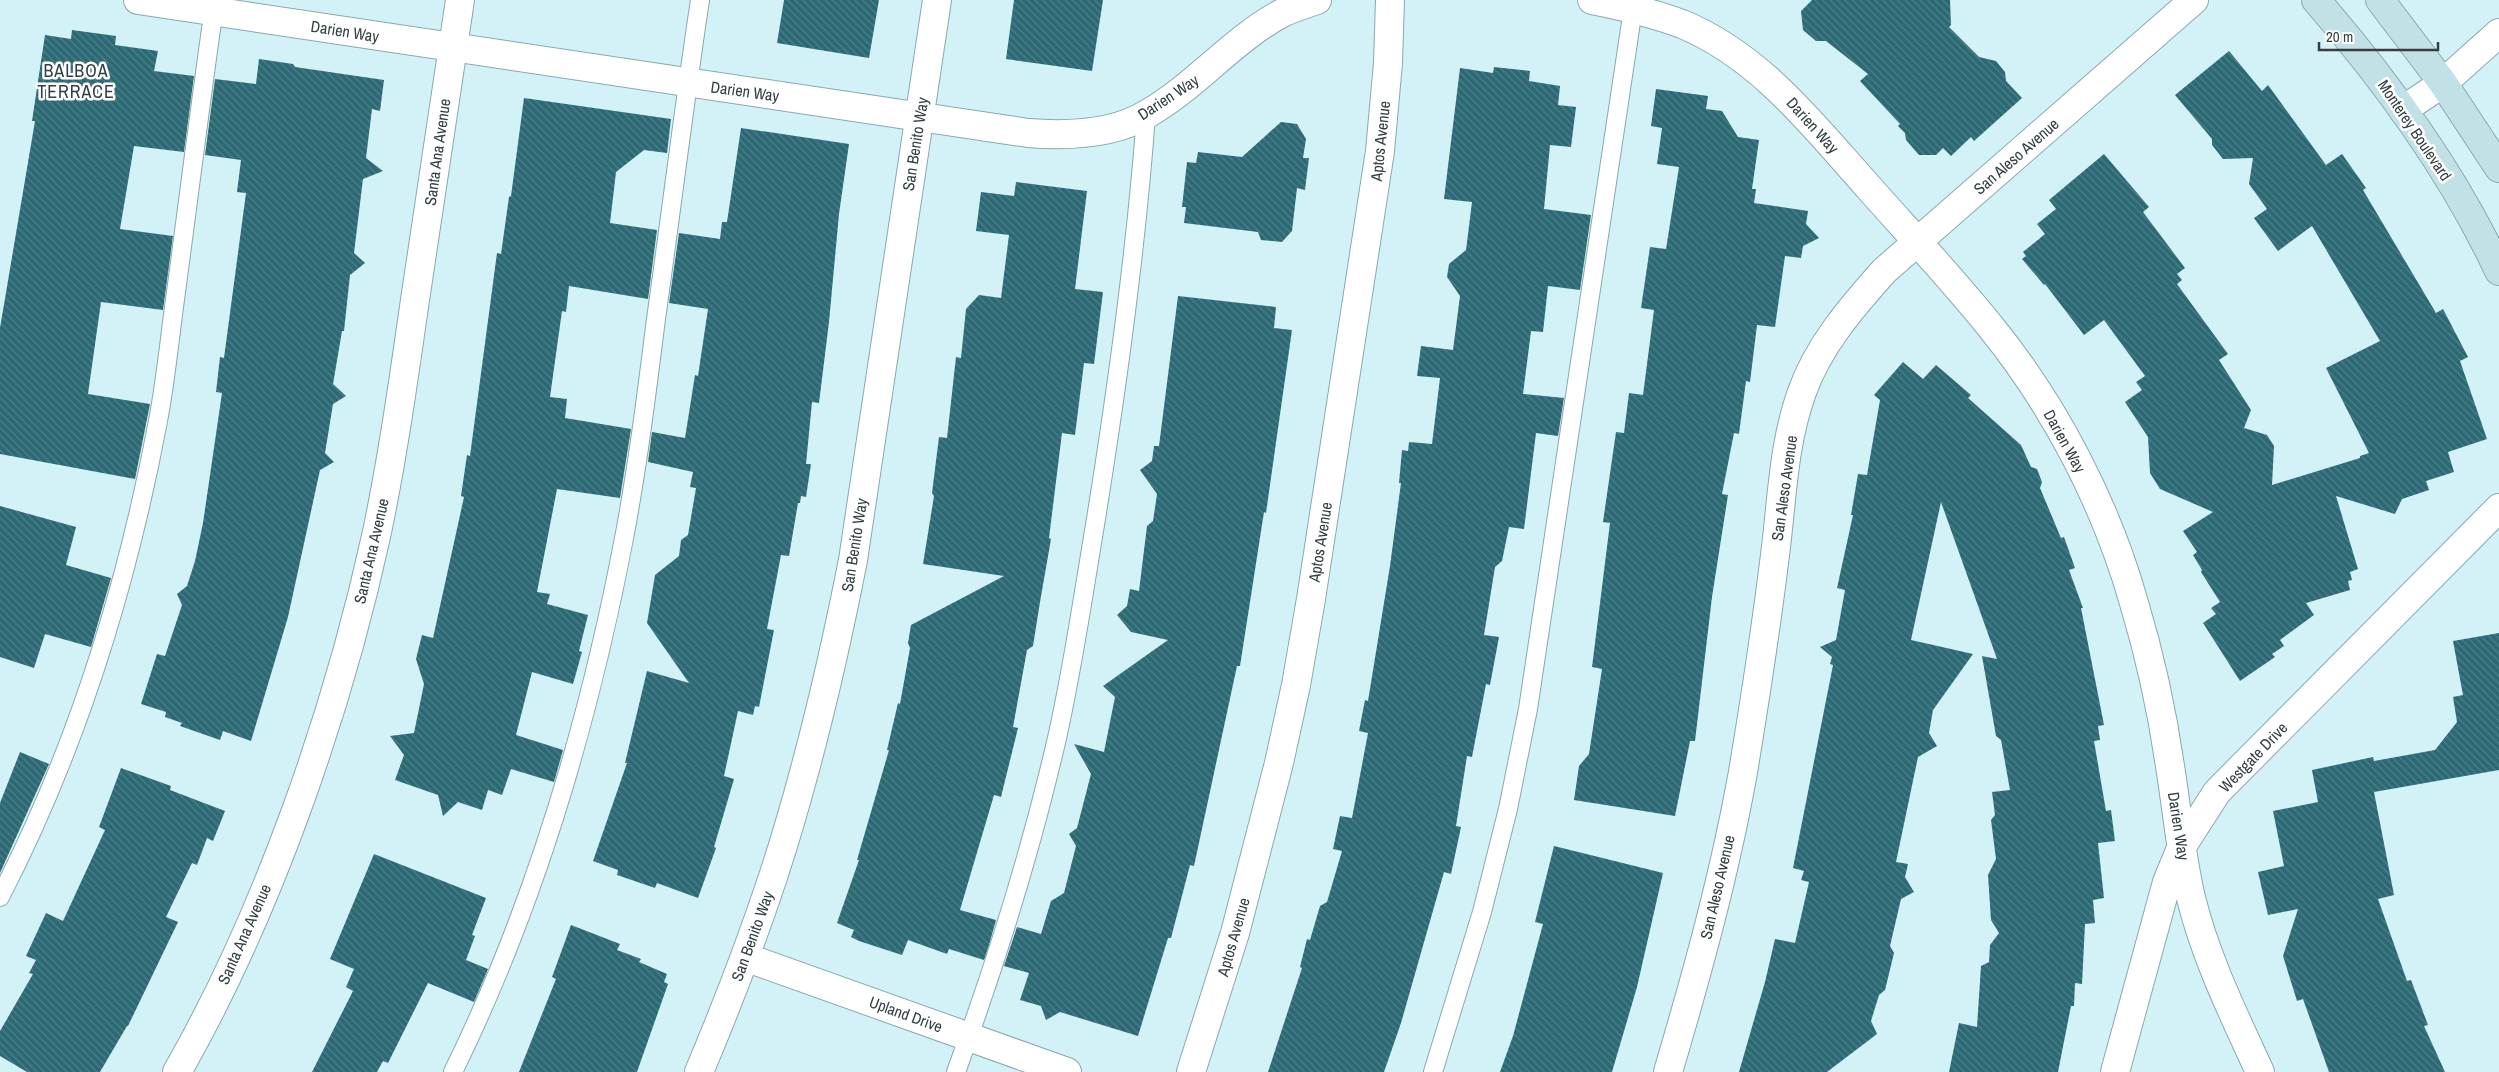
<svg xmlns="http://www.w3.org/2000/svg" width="2499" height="1072" viewBox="0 0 2499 1072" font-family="'Archivo Narrow',sans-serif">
<defs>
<pattern id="building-back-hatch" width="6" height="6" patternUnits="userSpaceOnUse" patternTransform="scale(1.25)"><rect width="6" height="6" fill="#2b6974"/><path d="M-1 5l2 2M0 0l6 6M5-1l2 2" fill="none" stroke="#518088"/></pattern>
</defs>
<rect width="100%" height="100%" fill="#d3f2f8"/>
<!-- building -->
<path fill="url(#building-back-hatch)" d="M 784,0 L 879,0 L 869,58 L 777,43 Z
M 1014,0 L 1103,0 L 1092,71 L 1006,59 Z
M 1812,0 L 1950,0 L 1951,25 L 1949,27 L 1979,57 L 1996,61 L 2005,72 L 2006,81 L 2022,98 L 1974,141 L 1971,137 L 1951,156 L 1943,148 L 1936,155 L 1919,155 L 1906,140 L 1905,133 L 1898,126 L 1900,124 L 1860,81 L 1868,74 L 1826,41 L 1816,41 L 1803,30 L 1801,11 Z
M 72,30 L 116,36 L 115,45 L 158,51 L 154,71 L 194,76 L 184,152 L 134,146 L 120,229 L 173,236 L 163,310 L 101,302 L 88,394 L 150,404 L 135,479 L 0,454 L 0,328 L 35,121 L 32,121 L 45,35 L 71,39 Z
M 2229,51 L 2262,91 L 2268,85 L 2326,165 L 2342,154 L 2366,188 L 2363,190 L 2436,313 L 2443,309 L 2468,357 L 2460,361 L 2487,439 L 2448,452 L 2454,472 L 2426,481 L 2429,490 L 2402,499 L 2395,514 L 2336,496 L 2358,569 L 2350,572 L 2352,580 L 2348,581 L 2350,590 L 2306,603 L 2314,615 L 2280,640 L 2284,646 L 2272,654 L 2275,657 L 2240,681 L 2203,623 L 2216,614 L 2211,608 L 2220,602 L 2201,572 L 2202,570 L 2193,555 L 2197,552 L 2183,531 L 2213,512 L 2160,489 L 2150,473 L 2148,437 L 2125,402 L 2142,390 L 2136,382 L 2145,376 L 2104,320 L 2084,335 L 2045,284 L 2044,285 L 2022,259 L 2026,256 L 2023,252 L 2045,234 L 2037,224 L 2056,209 L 2049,200 L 2104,154 L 2149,207 L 2143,212 L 2185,268 L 2177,274 L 2182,280 L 2177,284 L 2228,354 L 2219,360 L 2251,410 L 2244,428 L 2267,435 L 2274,446 L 2272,485 L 2360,458 L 2360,456 L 2369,453 L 2326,368 L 2380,341 L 2312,226 L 2278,251 L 2254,218 L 2267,209 L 2249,184 L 2253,158 L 2223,159 L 2212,145 L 2212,139 L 2175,95 Z
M 259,59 L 293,64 L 295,67 L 384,80 L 380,111 L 372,109 L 366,158 L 383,171 L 363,179 L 354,253 L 365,263 L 350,275 L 344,331 L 342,331 L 333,384 L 346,396 L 333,404 L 325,453 L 334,462 L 320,470 L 288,617 L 251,741 L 223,731 L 220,740 L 180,726 L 182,723 L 165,717 L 166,712 L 141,704 L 157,654 L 165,656 L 182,605 L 177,594 L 187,586 L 195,561 L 203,523 L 222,393 L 216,392 L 220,357 L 224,358 L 246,193 L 237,192 L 241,160 L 205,155 L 215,79 L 256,84 Z
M 1494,67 L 1530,71 L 1529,81 L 1560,86 L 1558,105 L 1576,107 L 1571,147 L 1550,145 L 1544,209 L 1591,215 L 1580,290 L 1548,286 L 1543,332 L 1531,331 L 1523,394 L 1564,398 L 1558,436 L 1536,433 L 1524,529 L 1509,527 L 1502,561 L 1495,567 L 1484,635 L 1499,637 L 1490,685 L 1486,684 L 1472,757 L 1467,756 L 1456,826 L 1461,827 L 1451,874 L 1444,872 L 1401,1023 L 1384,1072 L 1268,1072 L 1302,968 L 1300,967 L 1307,939 L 1310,940 L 1320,906 L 1327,902 L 1342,851 L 1333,849 L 1340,816 L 1352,818 L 1368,733 L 1359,731 L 1365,700 L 1368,701 L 1390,566 L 1401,483 L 1399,483 L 1402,450 L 1408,451 L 1409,442 L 1432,444 L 1440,378 L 1417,376 L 1421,346 L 1453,350 L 1460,296 L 1447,277 L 1449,264 L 1466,250 L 1472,202 L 1444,199 L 1460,68 L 1493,73 Z
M 1656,89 L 1708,96 L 1706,109 L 1722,111 L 1738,137 L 1759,140 L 1752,189 L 1756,189 L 1754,203 L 1808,211 L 1806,224 L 1819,238 L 1803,246 L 1801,258 L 1785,256 L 1775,327 L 1757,325 L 1750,382 L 1746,381 L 1739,434 L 1734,433 L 1722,494 L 1728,495 L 1712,597 L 1695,741 L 1690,741 L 1675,816 L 1574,800 L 1579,766 L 1589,754 L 1602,669 L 1592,667 L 1610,523 L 1603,522 L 1616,432 L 1624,433 L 1629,393 L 1643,395 L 1654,310 L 1641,308 L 1650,247 L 1666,249 L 1679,167 L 1657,164 L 1662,128 L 1651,126 Z
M 524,98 L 671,119 L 667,153 L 644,150 L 616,172 L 610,223 L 657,230 L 648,299 L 569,286 L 566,312 L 562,311 L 550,397 L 567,399 L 565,418 L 631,429 L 620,498 L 557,489 L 537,592 L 550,594 L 547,604 L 588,615 L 579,651 L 582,652 L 573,684 L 532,672 L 516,735 L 563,750 L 554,782 L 511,769 L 502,795 L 488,790 L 482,810 L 458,802 L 443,816 L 438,795 L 395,780 L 404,755 L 390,736 L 414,733 L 424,684 L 416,659 L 422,635 L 433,638 L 464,497 L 461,496 L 467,455 L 470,456 L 497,253 L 501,254 L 509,197 L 511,196 Z
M 1281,122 L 1297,124 L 1306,139 L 1303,158 L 1309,158 L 1305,190 L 1297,188 L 1292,231 L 1282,242 L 1261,240 L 1258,232 L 1184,223 L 1186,207 L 1182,207 L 1187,162 L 1196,163 L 1198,152 L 1242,157 Z
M 741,128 L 849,144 L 839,214 L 829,322 L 819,403 L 812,402 L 806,464 L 811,464 L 806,497 L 801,496 L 800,503 L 798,503 L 789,556 L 781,555 L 767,629 L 774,630 L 759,707 L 755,706 L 753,715 L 738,711 L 724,776 L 734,779 L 714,847 L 716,848 L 698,898 L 657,883 L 655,888 L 617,875 L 618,870 L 593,861 L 627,763 L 625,763 L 647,671 L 689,683 L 647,623 L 655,575 L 679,556 L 681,540 L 688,535 L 696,488 L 690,487 L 693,472 L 648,462 L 652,432 L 685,438 L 695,375 L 698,376 L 708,309 L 669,303 L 679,233 L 720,239 L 722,222 L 727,222 Z
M 1016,182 L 1087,191 L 1075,289 L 1103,292 L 1094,364 L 1084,363 L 1075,435 L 1062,433 L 1049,538 L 1051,539 L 1040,602 L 1033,646 L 1027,650 L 1013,727 L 1018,728 L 1001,797 L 994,795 L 960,910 L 996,920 L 989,945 L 984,960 L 949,949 L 947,954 L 908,940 L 902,955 L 859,941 L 851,937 L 854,930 L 837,923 L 859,860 L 857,860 L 889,750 L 887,750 L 898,703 L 900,704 L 910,648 L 908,643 L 911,625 L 1004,576 L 923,564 L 934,496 L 932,493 L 939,437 L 947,438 L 956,357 L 961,358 L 966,309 L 979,295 L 1001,298 L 1009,235 L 976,231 L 981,192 L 1014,196 Z
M 1178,296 L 1276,307 L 1274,328 L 1292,330 L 1266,513 L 1264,512 L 1240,666 L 1237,666 L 1194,866 L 1190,865 L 1171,938 L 1168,938 L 1138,1036 L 1060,1012 L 1046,1020 L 1041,1006 L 1020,1000 L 1029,973 L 1004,966 L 1017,927 L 1041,934 L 1051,901 L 1064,893 L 1076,846 L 1069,834 L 1077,828 L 1091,774 L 1074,744 L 1104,752 L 1115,697 L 1103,686 L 1168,640 L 1131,632 L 1117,615 L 1127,606 L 1130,589 L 1139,591 L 1147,526 L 1153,521 L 1157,494 L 1140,470 L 1152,461 L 1154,446 L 1159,446 Z
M 1903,362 L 1923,379 L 1936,365 L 1971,395 L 1968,398 L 2021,445 L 2031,467 L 2037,469 L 2042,482 L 2040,488 L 2061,538 L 2064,537 L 2075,568 L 2069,570 L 2083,608 L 2081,608 L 2104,725 L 2098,726 L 2100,740 L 2094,741 L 2106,811 L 2111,810 L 2115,841 L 2098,843 L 2104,898 L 2093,900 L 2095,923 L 2085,924 L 2082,984 L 2075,983 L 2074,1006 L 2071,1006 L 2058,1072 L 1949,1072 L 1959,1023 L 1977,1027 L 1981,966 L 1989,962 L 1990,945 L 1999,933 L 1991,920 L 1988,875 L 1996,859 L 1991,820 L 1995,815 L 1992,792 L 2010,790 L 2001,740 L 1996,736 L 1982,656 L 1997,659 L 1941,502 L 1911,640 L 1973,654 L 1933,710 L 1929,733 L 1937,746 L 1918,757 L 1896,862 L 1908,864 L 1905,877 L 1914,892 L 1901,899 L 1890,946 L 1894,953 L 1885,990 L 1879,995 L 1871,1021 L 1877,1034 L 1827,1072 L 1739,1072 L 1765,982 L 1775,939 L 1795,943 L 1809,882 L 1801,880 L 1804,871 L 1793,868 L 1833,665 L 1830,664 L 1832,657 L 1820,647 L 1836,640 L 1845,590 L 1837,588 L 1853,515 L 1851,515 L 1858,474 L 1867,475 L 1880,400 L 1874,395 Z
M 0,506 L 76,527 L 66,565 L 111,578 L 91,647 L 45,634 L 34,668 L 0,657 Z
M 2499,633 L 2499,770 L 2374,792 L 2394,895 L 2378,899 L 2407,981 L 2411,980 L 2428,1025 L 2424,1026 L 2445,1072 L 2329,1072 L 2303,999 L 2297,1001 L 2283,956 L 2298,909 L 2268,915 L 2258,872 L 2284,866 L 2273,811 L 2318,802 L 2312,770 L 2373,757 L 2374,761 L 2435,750 L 2457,722 L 2453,697 L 2463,695 L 2453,641 Z
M 20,752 L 49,764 L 0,873 L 0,803 Z
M 121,768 L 171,786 L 170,790 L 225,811 L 213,841 L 207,838 L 197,865 L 192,863 L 166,917 L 178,922 L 128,1026 L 127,1026 L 100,1072 L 27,1072 L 0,1056 L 0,1031 L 33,974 L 29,973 L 36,960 L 26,956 L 46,913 L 63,921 L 105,830 L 99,827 Z
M 1554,846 L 1663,873 L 1637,987 L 1612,1072 L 1500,1072 L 1513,1036 L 1543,924 L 1535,922 Z
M 374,854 L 486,898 L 472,935 L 475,936 L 466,960 L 488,969 L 474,1002 L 428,983 L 388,1063 L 383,1061 L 377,1072 L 312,1072 L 353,991 L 346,987 L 354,969 L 330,959 Z
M 571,925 L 620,944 L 617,950 L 641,959 L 639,962 L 667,974 L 664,982 L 668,984 L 637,1072 L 519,1072 L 556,979 L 552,977 Z"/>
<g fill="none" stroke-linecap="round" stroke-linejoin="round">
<!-- lane casing -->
<g stroke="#8aa8ae" stroke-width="20">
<path id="lane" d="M 0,897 C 77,748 127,586 158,421 C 166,379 170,335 176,292 C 189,195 201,98 215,1
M 453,1072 C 536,903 590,718 625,533 C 638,463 647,391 656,319 C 671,213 684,106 700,0
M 956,1072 C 996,963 1031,851 1057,738 C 1073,667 1083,596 1095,525 C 1117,389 1136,253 1146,115
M 1433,1072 L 1482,912 L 1508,809 L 1528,709 L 1633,9"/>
</g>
<!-- street casing -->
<g stroke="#8aa8ae" stroke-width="30">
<path id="street" d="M 138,0 L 1028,133 C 1067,136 1113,135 1147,114 C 1196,86 1232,40 1282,13 C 1292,8 1306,4 1317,0
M 1592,0 C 1622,6 1653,13 1682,24 C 1762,57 1815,128 1871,190 C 1911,235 1952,279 1990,326 C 2055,406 2106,504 2134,603 C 2150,656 2162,711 2170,766 C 2177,810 2181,855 2191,898 C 2206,959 2234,1015 2260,1072
M 2403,110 L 2443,83 L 2499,33
M 745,957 L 1067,1072
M 177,1072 C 268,913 338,711 377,532 C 393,455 404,377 415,300 C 430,200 445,100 460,0
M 699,1072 C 726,1008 751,943 773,877 C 807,773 832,667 853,560 L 937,0
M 1191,1072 L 1235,933 L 1279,763 L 1296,685 L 1311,599 L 1380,151 L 1388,63 L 1390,0
M 1668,1072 C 1697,974 1725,873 1743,772 C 1755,700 1766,628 1775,555 C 1782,501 1783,444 1802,392 C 1818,346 1852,307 1884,271 L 2194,0
M 2115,1072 L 2167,882 L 2181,848 L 2217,792 L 2499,508"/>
</g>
<!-- secondary casing -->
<g stroke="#8aa8ae" stroke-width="30">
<path id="secondary" d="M 2316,0 C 2387,82 2453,172 2499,271
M 2380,0 L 2443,83 L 2499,168"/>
</g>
<!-- lane -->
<use href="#lane" stroke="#fff" stroke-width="18"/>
<!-- street -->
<use href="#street" stroke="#fff" stroke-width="28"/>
<!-- secondary -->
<use href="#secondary" stroke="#c2e1e6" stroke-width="28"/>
</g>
<g text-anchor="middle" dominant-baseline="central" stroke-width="5" stroke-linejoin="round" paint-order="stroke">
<!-- street labels -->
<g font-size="16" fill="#333f42" stroke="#fff">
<text transform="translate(345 31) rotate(9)">Darien Way</text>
<text transform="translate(745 91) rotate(8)">Darien Way</text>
<text transform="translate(1168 97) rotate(-33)">Darien Way</text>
<text transform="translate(1813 125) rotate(48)">Darien Way</text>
<text transform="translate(2415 130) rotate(56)">Monterey Boulevard</text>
<text transform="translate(1380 141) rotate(-84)">Aptos Avenue</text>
<text transform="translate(915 144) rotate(-81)">San Benito Way</text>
<text transform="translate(437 152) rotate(-82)">Santa Ana Avenue</text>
<text transform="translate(2016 156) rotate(-41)">San Aleso Avenue</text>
<text transform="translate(2065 441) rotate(61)">Darien Way</text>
<text transform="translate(1784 488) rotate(-82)">San Aleso Avenue</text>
<text transform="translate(1320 542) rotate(-81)">Aptos Avenue</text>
<text transform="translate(854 545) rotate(-81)">San Benito Way</text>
<text transform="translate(371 551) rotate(-77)">Santa Ana Avenue</text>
<text transform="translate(2253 757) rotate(-46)">Westgate Drive</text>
<text transform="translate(2179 826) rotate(81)">Darien Way</text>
<text transform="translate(1717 887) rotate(-77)">San Aleso Avenue</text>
<text transform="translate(244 934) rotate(-66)">Santa Ana Avenue</text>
<text transform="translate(752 936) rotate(-70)">San Benito Way</text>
<text transform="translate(1233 937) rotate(-74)">Aptos Avenue</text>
<text transform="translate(906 1014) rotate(20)">Upland Drive</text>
</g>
<!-- neighbourhood labels -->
<g font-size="18" letter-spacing="1" fill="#333f42" stroke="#fff">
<text x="76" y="70">BALBOA<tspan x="76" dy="21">TERRACE</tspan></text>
</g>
</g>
<!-- scale -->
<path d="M2319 42v8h119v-8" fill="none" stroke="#333f42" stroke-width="2.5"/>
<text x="2326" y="42" font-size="15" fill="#333f42" stroke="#ffffff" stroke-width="4" paint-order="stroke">20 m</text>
</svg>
